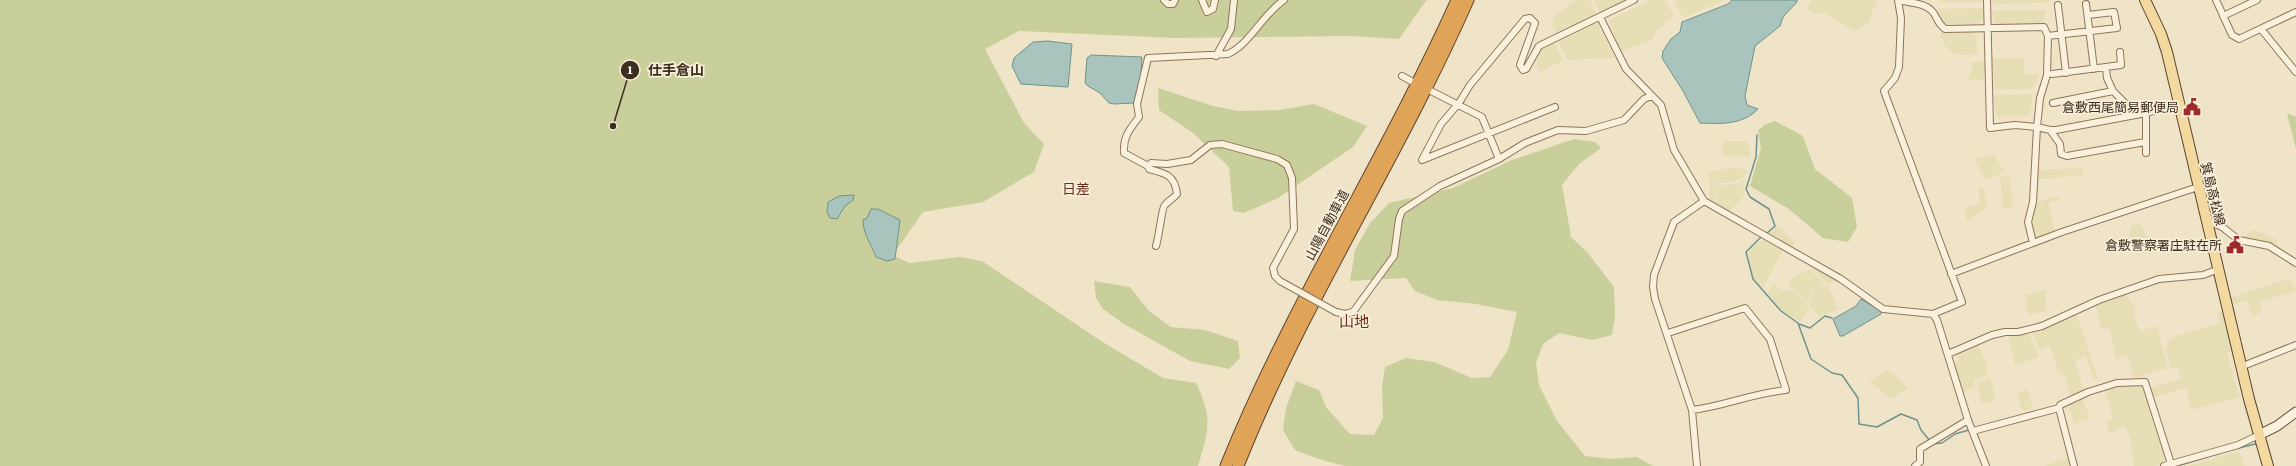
<svg xmlns="http://www.w3.org/2000/svg" width="2296" height="466" viewBox="0 0 2296 466" font-family="'Source Serif 4','Noto Sans JP',serif">
<rect width="100%" height="100%" fill="#f0e4c8"/>
<!-- farmland -->
<path fill="#e6deb5" d="M 1576,0 L 1590,0 L 1596,15 L 1556,34 L 1552,25 L 1554,16 Z
M 1594,0 L 1630,0 L 1601,14 Z
M 1650,0 L 1665,0 L 1674,16 L 1657,30 L 1651,40 L 1621,52 L 1609,20 Z
M 1675,0 L 1726,0 L 1685,17 L 1681,15 Z
M 1811,0 L 1877,0 L 1868,23 L 1855,31 L 1837,22 L 1827,13 L 1813,13 L 1807,9 Z
M 1938,0 L 1983,0 L 1983,2 L 1942,2 Z
M 1992,0 L 2053,0 L 2045,3 L 1998,4 L 1994,4 Z
M 1984,8 L 1985,18 L 1977,24 L 1947,24 L 1941,19 L 1939,11 L 1939,9 Z
M 1992,10 L 2046,10 L 2043,24 L 1994,24 Z
M 1597,22 L 1615,58 L 1567,60 L 1558,40 Z
M 1975,31 L 1978,54 L 1964,55 L 1953,53 L 1944,45 L 1940,35 L 1942,32 Z
M 1549,44 L 1555,44 L 1563,61 L 1540,72 L 1537,66 L 1537,57 L 1541,49 Z
M 2024,58 L 2024,74 L 2040,74 L 2035,86 L 2029,89 L 1995,90 L 1992,59 Z
M 1970,62 L 1986,62 L 1984,80 L 1967,80 L 1973,66 Z
M 2033,94 L 2029,116 L 1997,117 L 1993,95 Z
M 1724,141 L 1748,141 L 1750,157 L 1723,156 L 1722,144 Z
M 1993,154 L 2005,172 L 1986,180 L 1974,160 Z
M 1737,167 L 1748,171 L 1743,178 L 1732,182 L 1717,183 L 1713,204 L 1709,201 L 1710,185 L 1708,174 L 1710,171 Z
M 2082,168 L 2084,175 L 2081,175 L 2035,180 L 2037,170 Z
M 2009,175 L 2013,207 L 2003,208 L 2000,177 Z
M 1745,179 L 1743,192 L 1745,195 L 1728,213 L 1715,205 L 1717,185 L 1737,184 Z
M 1983,187 L 1988,207 L 1966,222 L 1965,208 L 1981,204 L 1978,189 Z
M 2057,197 L 2060,200 L 2049,203 L 2055,232 L 2034,239 L 2030,220 L 2036,202 Z
M 2140,222 L 2146,236 L 2145,254 L 2133,251 L 2130,233 L 2130,227 Z
M 1775,224 L 1795,243 L 1791,249 L 1768,235 L 1773,230 Z
M 2253,229 L 2278,240 L 2273,247 L 2242,239 Z
M 1764,239 L 1783,250 L 1763,288 L 1754,280 L 1748,254 L 1751,248 Z
M 1814,266 L 1838,280 L 1828,285 L 1811,267 Z
M 1810,269 L 1826,286 L 1812,292 L 1806,302 L 1797,291 L 1787,286 L 1794,277 Z
M 2285,280 L 2291,280 L 2296,291 L 2259,302 L 2262,312 L 2252,316 L 2247,300 L 2230,305 L 2228,298 Z
M 1773,283 L 1782,290 L 1795,291 L 1810,309 L 1799,321 L 1784,312 L 1768,293 Z
M 1828,286 L 1838,309 L 1820,317 L 1807,303 L 1815,291 Z
M 2046,289 L 2046,311 L 2028,315 L 2025,295 Z
M 2126,294 L 2135,308 L 2134,316 L 2140,331 L 2157,326 L 2168,368 L 2142,375 L 2143,381 L 2135,381 L 2128,356 L 2116,359 L 2110,330 L 2108,328 L 2101,329 L 2095,304 Z
M 2223,311 L 2234,351 L 2227,353 L 2240,397 L 2191,410 L 2186,388 L 2152,398 L 2149,388 L 2182,379 L 2177,367 L 2170,368 L 2166,349 L 2169,340 L 2178,335 L 2220,323 L 2217,313 Z
M 2076,313 L 2098,378 L 2094,379 L 2085,356 L 2075,360 L 2084,392 L 2071,399 L 2066,377 L 2058,372 L 2050,346 L 2040,351 L 2032,332 Z
M 2028,332 L 2039,357 L 2015,365 L 2008,333 Z
M 1978,344 L 1987,366 L 1987,375 L 1975,380 L 1973,388 L 1961,393 L 1952,363 L 1958,361 L 1956,353 Z
M 1888,369 L 1908,388 L 1891,399 L 1869,381 Z
M 1990,377 L 1996,399 L 1982,404 L 1977,384 Z
M 2143,385 L 2167,460 L 2166,463 L 2155,466 L 2134,466 L 2130,436 L 2124,427 L 2110,434 L 2106,421 L 2113,418 L 2105,390 L 2125,386 Z
M 2027,389 L 2033,408 L 2022,411 L 2017,393 Z
M 2082,398 L 2090,418 L 2074,424 L 2068,405 Z
M 2239,451 L 2244,466 L 2188,466 Z
M 2069,457 L 2072,466 L 2047,466 L 2047,465 Z"/>
<!-- green -->
<path fill="#c9cf9b" d="M 0,0 L 1426,0 L 1426,1 L 1399,39 L 1350,36 L 1174,38 L 1019,31 L 985,49 L 1024,123 L 1044,144 L 1034,172 L 983,202 L 923,212 L 893,255 L 909,263 L 960,257 L 982,261 L 1101,341 L 1163,378 L 1196,383 C 1213,418 1209,430 1198,466 L 0,466 Z
M 1158,88 L 1213,106 L 1238,111 L 1279,110 L 1314,104 L 1367,126 L 1353,147 L 1278,198 L 1244,213 L 1233,211 L 1229,167 L 1193,133 L 1159,110 Z
M 2287,113 L 2296,117 L 2296,149 Z
M 1775,121 L 1803,136 L 1815,169 L 1852,198 L 1857,227 L 1848,242 L 1823,238 L 1789,209 L 1750,186 L 1761,148 L 1758,131 L 1764,125 Z
M 1574,139 L 1595,142 L 1601,148 L 1579,164 L 1562,185 L 1571,237 L 1587,252 L 1614,287 L 1615,316 L 1612,335 L 1592,340 L 1559,333 L 1543,344 L 1536,363 L 1539,385 L 1557,421 L 1585,456 L 1612,459 L 1637,457 L 1653,466 L 1345,466 L 1322,460 L 1295,450 L 1283,430 L 1286,408 L 1296,381 L 1319,390 L 1326,407 L 1350,434 L 1374,435 L 1383,418 L 1382,386 L 1385,367 L 1406,358 L 1434,362 L 1472,378 L 1490,377 L 1508,350 L 1517,312 L 1476,304 L 1437,300 L 1415,291 L 1406,278 L 1350,281 L 1355,250 L 1370,223 L 1389,203 L 1453,188 L 1512,160 Z
M 1094,281 L 1130,287 L 1149,311 L 1171,327 L 1205,330 L 1238,341 L 1240,358 L 1229,369 L 1190,361 L 1124,324 L 1103,309 L 1096,298 Z"/>
<!-- water -->
<path fill="#a9c4bc" stroke="#6f938a" d="M 1732,0 L 1797,0 L 1797,2 L 1783,17 L 1780,26 L 1755,46 L 1745,96 L 1747,105 L 1758,109 C 1743,125 1720,124 1700,123 L 1683,91 L 1662,58 L 1663,51 L 1671,39 L 1680,32 L 1682,22 L 1728,4 Z
M 1048,41 L 1072,44 L 1068,87 L 1021,84 L 1012,66 L 1014,58 L 1033,42 Z
M 1091,55 L 1142,57 L 1141,76 L 1134,103 L 1114,104 L 1109,103 L 1100,93 L 1088,86 L 1085,83 L 1087,58 Z
M 854,195 L 853,200 L 845,206 L 837,219 L 830,218 L 827,212 L 828,202 L 839,196 Z
M 871,209 L 878,209 L 900,220 L 895,259 L 887,261 L 876,257 C 871,244 863,234 863,220 L 867,218 Z
M 1861,299 L 1881,311 L 1881,314 L 1843,336 L 1840,336 L 1833,319 L 1856,306 Z"/>
<g fill="none" stroke-linecap="round" stroke-linejoin="round">
<!-- stream -->
<path stroke="#6f938a" stroke-width="1.5" d="M 1757,135 L 1756,157 L 1746,189 L 1750,197 L 1769,209 L 1775,226 L 1766,234
M 1761,237 L 1746,252 L 1753,279 L 1781,311 L 1798,323 L 1811,359 L 1832,373 L 1842,375 L 1858,398 L 1859,424 L 1877,427 L 1901,414 L 1917,420 L 1921,430 L 1930,441
M 1799,324 L 1810,328 L 1825,316 L 1832,318
M 1933,444 L 1942,443 L 1955,434 L 1969,430
M 2231,450 L 2255,444 L 2257,445
M 2177,466 L 2220,453"/>
<!-- minor casing -->
<g stroke="#8d765c" stroke-width="8">
<path id="minor" d="M 1164,0 L 1168,4 L 1173,4 L 1175,0
M 1202,0 L 1207,12 L 1213,9 L 1215,0
M 1898,0 C 1908,3 1923,2 1932,11 C 1938,17 1935,21 1945,29 L 2044,27 L 2048,36 L 2047,75 L 2040,98 L 2037,127 L 2050,130 L 2056,130 L 2146,113 L 2179,104
M 1987,0 L 1990,128 L 2015,125 L 2037,127 L 2033,202 L 2028,222 L 2033,243
M 2216,0 L 2232,35 L 2239,39 L 2296,12
M 2086,4 L 2094,69
M 2058,5 L 2066,73
M 2223,16 L 2257,0
M 1600,17 L 1626,69 L 1661,105 L 1674,150 L 1704,201 L 1841,279 L 1883,309 L 1933,314 L 1962,302 L 1884,91 L 1895,78 L 1899,67 L 1901,18 L 1898,0
M 2261,29 L 2296,72
M 2048,36 L 2117,28 L 2114,12 L 2088,15
M 1216,56 L 1231,29 L 1234,0
M 2106,68 L 2107,78 L 2113,91 L 2125,103 L 2128,116
M 2052,74 L 2121,65 L 2120,52
M 1402,76 L 1413,82
M 1431,91 L 1482,117 L 1499,159
M 2053,103 L 2113,91
M 1555,107 L 1422,160 L 1441,124 L 1459,103 L 1470,85 L 1525,19 L 1530,18 L 1535,23 L 1520,65 L 1523,70 L 1526,69 L 1539,46 L 1634,0
M 2146,113 L 2146,153
M 2050,130 L 2060,144 L 2061,154 L 2067,156 L 2145,142
M 1148,166 L 1151,163 L 1167,164 L 1191,160 L 1210,145 L 1222,144 L 1277,159 L 1287,165 L 1292,178 L 1294,229 L 1273,268 L 1275,276 L 1280,281
M 2206,220 L 2222,227 L 2239,240 L 2269,246 L 2296,263
M 1156,246 C 1159,237 1162,207 1165,205 C 1169,200 1173,199 1177,194 C 1175,175 1165,173 1149,169 L 1148,166 L 1124,153 C 1123,137 1129,130 1139,117 L 1137,104 L 1148,58 L 1228,54 C 1251,43 1262,15 1284,0
M 1951,274 L 2062,232 L 2198,187
M 1336,312 L 1345,314 L 1353,312 L 1394,256 L 1399,219 L 1402,211 L 1440,186 L 1499,159 L 1525,143 L 1558,130 L 1586,131 L 1624,120 L 1644,99 L 1651,96
M 1933,314 L 1937,320 L 1968,420 L 1986,466
M 1668,333 L 1745,308 L 1770,339 L 1786,390 C 1752,393 1726,406 1692,410
M 1948,354 L 1992,335 L 2005,332 L 2018,332 L 2042,326 L 2099,300 L 2159,279 L 2203,275 L 2219,269
M 2243,366 L 2296,345
M 2059,408 L 2074,466
M 1973,431 L 2059,408 L 2060,405 L 2088,392 L 2117,383 L 2145,382 L 2171,464
M 1697,466 L 1692,410 L 1655,299 L 1653,287 L 1654,275 L 1674,222 L 1704,201
M 1915,466 L 1920,462 L 1920,449 L 1968,420
M 2164,466 L 2238,445 L 2259,435"/>
</g>
<!-- secondary casing -->
<g stroke="#6f573f" stroke-width="11">
<path id="secondary" d="M 2259,435 L 2277,426 L 2296,412"/>
</g>
<!-- primary casing -->
<g stroke="#5b4430" stroke-width="12">
<path id="primary" d="M 2145,0 L 2161,34 L 2167,52 L 2249,399 L 2268,466"/>
</g>
<!-- motorway casing -->
<g stroke="#5b4430" stroke-width="13">
<path id="motorway" d="M 1226,466 C 1291,305 1386,158 1457,0
M 1238,466 C 1302,304 1398,159 1468,0"/>
</g>
<!-- minor -->
<use href="#minor" stroke="#faf1dc" stroke-width="6"/>
<!-- secondary -->
<use href="#secondary" stroke="#faf1dc" stroke-width="9"/>
<!-- primary -->
<use href="#primary" stroke="#f3d9a0" stroke-width="10"/>
<!-- motorway -->
<use href="#motorway" stroke="#e0a458" stroke-width="11"/>
<!-- minor-bridge casing -->
<g stroke="#8d765c" stroke-width="8" stroke-linecap="butt">
<path id="minor-bridge" d="M 1280,281 L 1336,312"/>
</g>
<!-- minor-bridge -->
<use href="#minor-bridge" stroke="#faf1dc" stroke-width="6"/>
</g>
<!-- icons -->
<defs>
<g id="civic-bare" transform="scale(1.38)"><path d="M-.6-6.5H3V-4.5H.6V-3L4-1V1h2V6H-6V1h2V-1L-.6-3ZM-1.2 2.5V6h2.4V2.5Z" fill="#9e2a2b" stroke="#f7eed8" stroke-width="2.5" paint-order="stroke"/></g>
</defs>
<g fill-rule="evenodd">
<use href="#civic-bare" x="2192" y="107"/>
<use href="#civic-bare" x="2235" y="245"/>
</g>
<g text-anchor="middle" dominant-baseline="central" stroke-width="3.5" stroke-linejoin="round" paint-order="stroke">
<!-- poi labels -->
<g font-size="13" fill="#3d2e20" stroke="#f7eed8" text-anchor="end">
<text x="2179" y="107">倉敷西尾簡易郵便局</text>
<text x="2222" y="245">倉敷警察署庄駐在所</text>
</g>
<!-- street labels -->
<g font-size="13" fill="#3d2e20" stroke="#f7eed8">
<text transform="translate(2213 194) rotate(76)">箕島高松線</text>
<text transform="translate(1327 225) rotate(-62)">山陽自動車道</text>
</g>
<!-- neighbourhood labels -->
<g font-size="14" fill="#6b2e1e" stroke="#f7eed8">
<text x="1076" y="189">日差</text>
</g>
<!-- quarter labels -->
<g font-size="15" fill="#6b2e1e" stroke="#f7eed8">
<text x="1354" y="321">山地</text>
</g>
</g>
<!-- callouts -->
<path fill="none" stroke="#3d2e20" stroke-width="1.5" d="M613 126L630 70"/>
<g fill="#3d2e20" stroke="#f7eed8" stroke-width="1.5">
<circle cx="613" cy="126" r="4"/>
<circle cx="630" cy="70" r="10"/>
</g>
<g font-size="12" text-anchor="middle" font-weight="bold" fill="#fff">
<text x="630" y="74">1</text>
</g>
<g font-size="14" text-anchor="middle" font-weight="bold" fill="#3d2e20" stroke="#f7eed8" stroke-width="3.5" stroke-linejoin="round" paint-order="stroke">
<text x="676" y="75">仕手倉山</text>
</g>
</svg>
